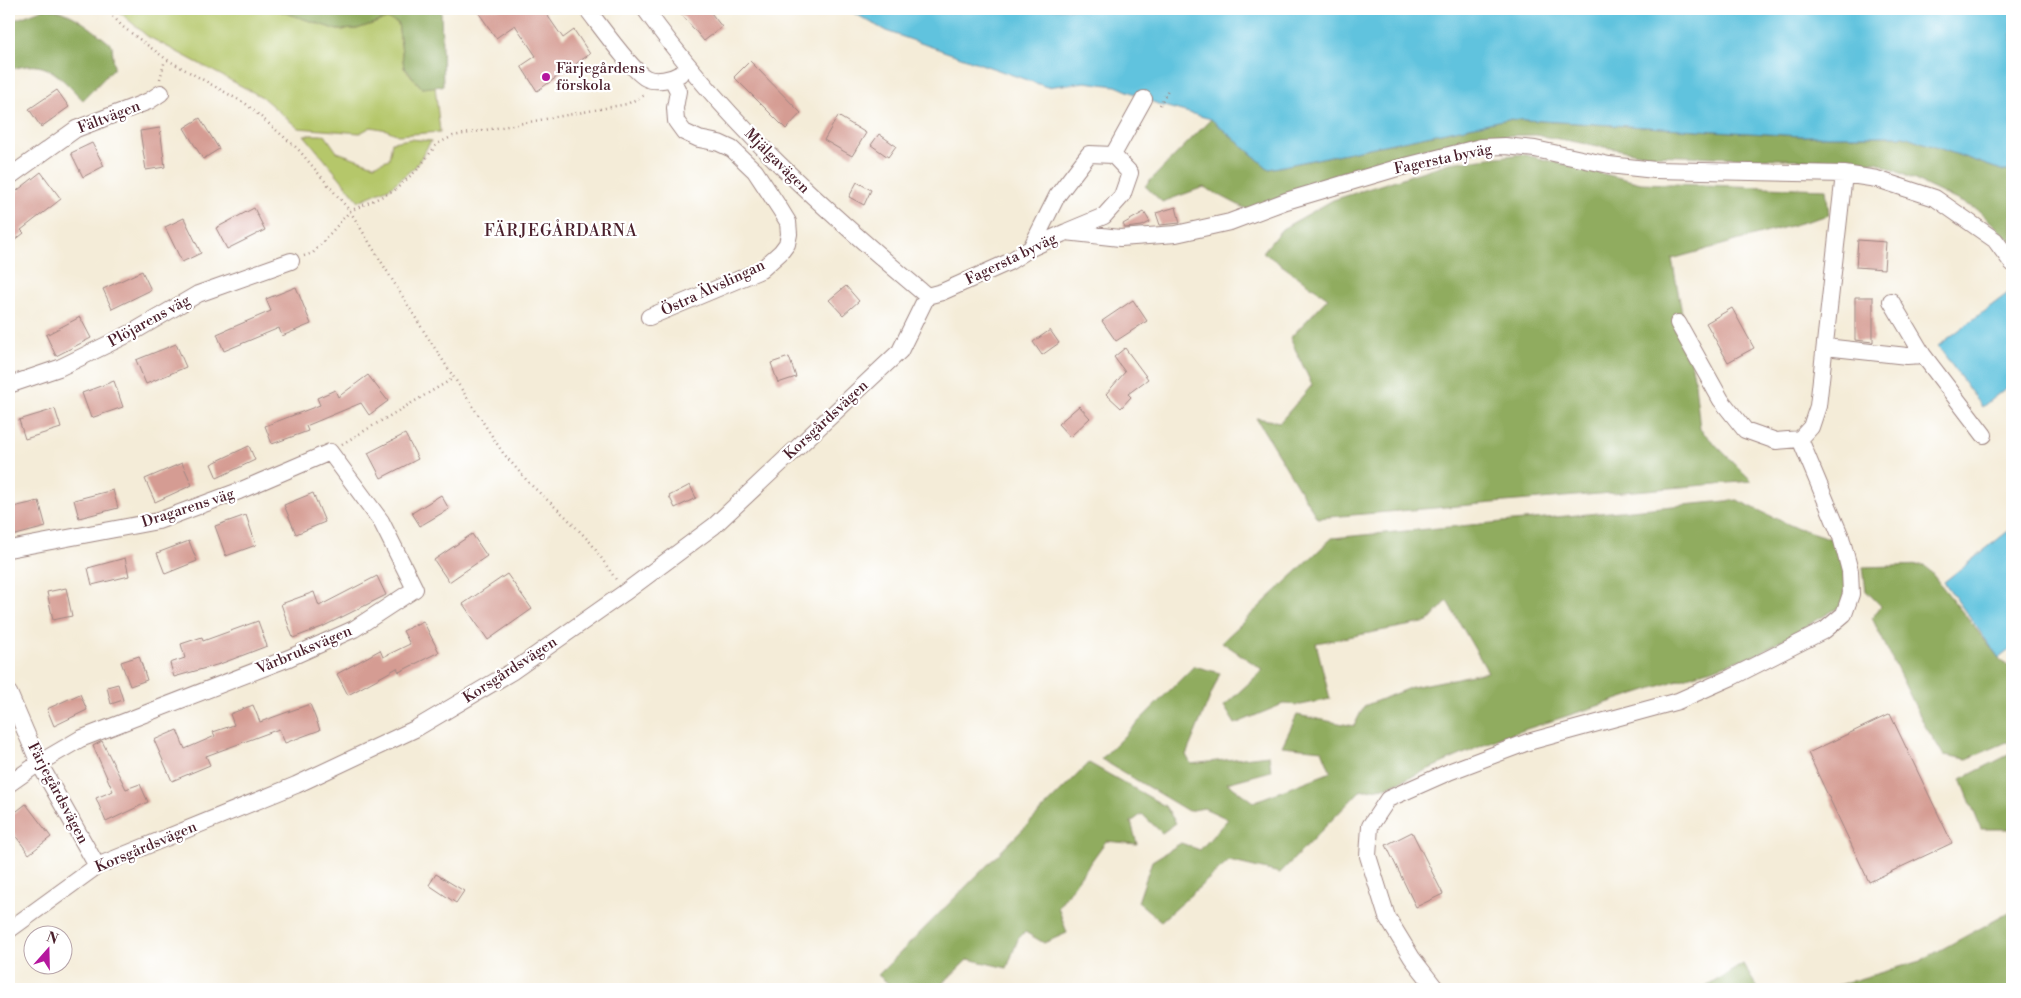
<svg xmlns="http://www.w3.org/2000/svg" width="2021" height="998" viewBox="0 0 2021 998" font-family="'Libre Bodoni',serif">
<rect width="100%" height="100%" fill="#fff"/>
<filter id="ink" filterUnits="userSpaceOnUse"><feTurbulence type="fractalNoise" baseFrequency=".02" numOctaves="2"/><feDisplacementMap in="SourceGraphic" scale="10" xChannelSelector="R" yChannelSelector="G"/><feConvolveMatrix kernelMatrix="1 2 1 2 8 2 1 2 1" color-interpolation-filters="sRGB"/></filter>
<filter id="wash" filterUnits="userSpaceOnUse"><feTurbulence type="fractalNoise" baseFrequency=".0096" numOctaves="4" result="noise"/><feDisplacementMap in="SourceGraphic" scale="20" xChannelSelector="R" yChannelSelector="G"/><feGaussianBlur stdDeviation="1.12" result="paint"/><feColorMatrix in="noise" values="0 0 0 0 0 0 0 0 0 0 0 0 0 0 0 0 0 1.4 0 .05"/><feComposite in="paint" operator="in"/></filter>
<g filter="url(#wash)">
<rect width="100%" height="100%" fill="#f4ecd8"/>
<!-- green -->
<path fill="#b5c76b" stroke="#80734b" d="M 116,9 L 213,9 L 217,11 L 274,9 L 337,30 L 357,29 L 387,19 L 398,23 L 404,68 L 422,88 L 435,86 L 440,132 L 398,135 L 387,130 L 371,127 L 360,133 L 298,128 L 262,97 L 147,36 Z
M 304,135 L 325,135 L 337,152 L 374,165 L 389,159 L 392,142 L 410,139 L 431,141 L 416,166 L 391,187 L 359,201 Z"/>
<!-- forest -->
<path fill="#90ac5f" stroke="#6d6645" d="M 44,9 C 72,9 91,29 112,45 L 114,68 L 83,100 C 57,75 48,57 9,70 L 9,22 Z
M 213,9 L 441,9 L 443,86 L 422,88 L 404,67 L 398,23 L 387,19 L 357,29 L 337,30 L 274,9 L 217,11 Z
M 1211,119 L 1269,169 L 1508,119 L 1801,136 L 1904,136 L 2004,171 L 2012,171 L 2012,242 L 1978,210 L 1877,162 L 1650,155 L 1536,135 L 1475,136 L 1356,167 L 1248,210 L 1204,187 L 1162,202 L 1145,186 Z
M 1522,154 L 1641,183 L 1826,189 L 1829,215 L 1672,259 L 1695,383 L 1700,429 L 1752,481 L 1317,518 L 1256,418 L 1280,422 L 1312,385 L 1290,338 L 1328,298 L 1263,252 L 1282,229 L 1333,200 L 1449,163 Z
M 1737,500 L 1792,526 L 1838,541 L 1848,577 L 1843,605 L 1758,654 L 1502,737 L 1390,786 L 1360,791 L 1280,873 L 1229,861 L 1161,921 L 1138,902 L 1152,861 L 1181,843 L 1200,850 L 1228,819 L 1204,808 L 1188,811 L 1101,759 L 1194,666 L 1220,673 L 1186,755 L 1191,764 L 1269,755 L 1271,771 L 1227,783 L 1253,802 L 1331,772 L 1322,750 L 1282,746 L 1297,715 L 1354,726 L 1364,706 L 1412,687 L 1488,672 L 1447,601 L 1428,622 L 1316,643 L 1330,699 L 1301,705 L 1283,704 L 1235,724 L 1224,706 L 1263,670 L 1222,642 L 1332,538 Z
M 1925,565 L 2003,663 L 2012,666 L 2012,745 L 2007,742 L 1967,759 L 1944,755 L 1925,726 L 1872,618 L 1881,606 L 1866,591 L 1863,567 Z
M 2012,753 L 2012,829 L 1981,829 L 1961,779 Z
M 1089,763 L 1165,806 L 1176,823 L 1162,833 L 1142,814 L 1131,822 L 1137,844 L 1106,841 L 1058,907 L 1067,933 L 1044,943 L 1025,932 L 1018,939 L 1007,968 L 968,959 L 937,989 L 895,989 L 878,975 Z
M 2012,911 L 2012,989 L 1825,989 L 1920,961 Z
M 1743,964 L 1758,989 L 1704,989 L 1704,988 Z"/>
<!-- water -->
<path fill="#60c3de" stroke="#557184" d="M 847,9 L 2012,9 L 2012,171 L 2004,171 L 1904,136 L 1801,136 L 1508,119 L 1269,169 L 1211,119 L 1160,105 L 1116,86 L 1085,82 L 1047,87 L 886,31 Z
M 2008,293 L 2012,299 L 2012,383 L 1982,407 L 1938,346 Z
M 2012,528 L 2012,648 L 1999,658 L 1944,582 Z"/>
<g id="blocks">
<!-- building -->
<path fill="#d59c93" d="M 476,9 L 543,9 L 563,38 L 574,30 L 590,54 L 537,91 L 521,66 L 536,56 L 515,25 L 496,38 Z
M 677,9 L 708,9 L 722,27 L 704,41 Z
M 750,61 L 801,113 L 786,129 L 734,77 Z
M 57,90 L 69,107 L 41,127 L 29,109 Z
M 838,116 L 866,133 L 852,156 L 824,140 Z
M 200,118 L 219,149 L 203,159 L 184,128 Z
M 160,128 L 165,167 L 146,170 L 140,131 Z
M 879,134 L 896,146 L 888,157 L 871,145 Z
M 92,143 L 104,166 L 83,177 L 71,153 Z
M 41,172 L 61,199 L 21,230 L 24,233 L 9,245 L 9,197 Z
M 857,182 L 871,190 L 864,205 L 849,197 Z
M 1176,207 L 1180,223 L 1160,225 L 1156,213 Z
M 254,208 L 265,230 L 227,249 L 216,228 Z
M 1144,212 L 1150,222 L 1142,226 L 1125,228 L 1123,224 Z
M 184,218 L 201,253 L 182,262 L 165,227 Z
M 1858,240 L 1886,242 L 1884,269 L 1856,267 Z
M 142,271 L 151,290 L 112,309 L 103,289 Z
M 846,286 L 859,301 L 843,315 L 829,300 Z
M 296,287 L 311,324 L 282,336 L 279,328 L 224,351 L 217,334 L 271,311 L 266,299 Z
M 1855,297 L 1873,297 L 1873,342 L 1855,340 Z
M 1133,300 L 1147,321 L 1116,341 L 1102,321 Z
M 1732,308 L 1754,348 L 1728,362 L 1706,323 Z
M 80,317 L 91,338 L 56,356 L 46,335 Z
M 1050,330 L 1059,343 L 1042,355 L 1033,342 Z
M 176,344 L 186,367 L 146,384 L 136,360 Z
M 1125,348 L 1148,379 L 1128,394 L 1131,397 L 1121,408 L 1106,394 L 1125,372 L 1114,357 Z
M 789,357 L 796,377 L 778,383 L 771,363 Z
M 368,375 L 388,401 L 369,415 L 361,403 L 306,426 L 308,431 L 272,444 L 265,426 L 320,405 L 317,398 L 335,390 L 338,397 Z
M 114,381 L 123,407 L 91,418 L 82,393 Z
M 1079,406 L 1090,418 L 1070,437 L 1058,424 Z
M 55,409 L 61,428 L 25,439 L 19,420 Z
M 405,434 L 418,459 L 381,478 L 368,453 Z
M 249,446 L 255,460 L 217,478 L 211,464 Z
M 182,463 L 192,485 L 155,502 L 145,479 Z
M 690,485 L 696,498 L 675,508 L 669,496 Z
M 113,490 L 118,508 L 79,518 L 74,500 Z
M 313,493 L 325,522 L 296,534 L 284,505 Z
M 441,495 L 449,509 L 420,526 L 412,513 Z
M 39,501 L 46,527 L 12,536 L 9,525 L 9,508 Z
M 246,515 L 256,545 L 226,556 L 215,526 Z
M 472,534 L 487,556 L 449,582 L 434,560 Z
M 189,541 L 197,561 L 165,574 L 157,553 Z
M 125,558 L 129,576 L 92,585 L 88,568 Z
M 507,574 L 532,609 L 488,640 L 463,604 Z
M 377,576 L 386,595 L 322,627 L 293,638 L 281,604 L 314,592 L 319,606 Z
M 66,588 L 72,616 L 53,620 L 47,592 Z
M 258,621 L 267,646 L 220,664 L 174,677 L 170,663 L 185,658 L 181,644 L 202,637 L 203,641 Z
M 423,621 L 439,652 L 399,672 L 397,668 L 348,695 L 337,674 L 380,650 L 383,657 L 410,644 L 403,631 Z
M 139,656 L 147,680 L 130,686 L 121,662 Z
M 118,684 L 123,700 L 111,704 L 107,687 Z
M 80,694 L 87,710 L 54,726 L 47,709 Z
M 310,704 L 320,730 L 285,743 L 279,729 L 206,756 L 210,765 L 172,781 L 154,740 L 177,730 L 185,749 L 215,736 L 213,732 L 234,725 L 230,714 L 253,705 L 260,722 Z
M 1890,714 L 1952,843 L 1869,882 L 1808,753 Z
M 102,741 L 126,789 L 140,784 L 148,802 L 106,822 L 96,798 L 113,791 L 93,746 Z
M 26,804 L 51,837 L 29,854 L 9,827 L 9,817 Z
M 1412,832 L 1443,894 L 1416,907 L 1386,845 Z
M 436,874 L 464,891 L 456,903 L 429,885 Z"/>
</g>
</g>
<g filter="url(#ink)">
<use href="#blocks" fill-opacity="0" stroke="#9f8682" stroke-width="1"/>
<g fill="none" stroke-linecap="round" stroke-linejoin="round">
<!-- minor casing -->
<g stroke="#9f8682" stroke-width="18">
<path id="minor" d="M 587,9 C 599,24 632,71 646,78 C 656,83 672,79 680,74
M 645,9 C 723,119 824,210 927,296
M 1113,155 L 1144,99
M 9,177 L 76,129 L 149,101 L 161,93
M 1031,248 L 1057,196 L 1089,154 L 1113,155 L 1130,173 L 1122,196 L 1104,216 L 1068,231
M 927,296 L 942,292 L 1009,262 L 1031,248 L 1066,232 L 1120,238 L 1176,234 L 1230,222 L 1286,201 L 1394,169 L 1481,147 L 1505,146 L 1535,149 L 1609,165 L 1655,170 L 1844,174 L 1877,179 L 1935,198 L 1995,240 L 2012,263
M 1891,301 L 1923,355 L 1984,435
M 649,317 L 761,270 L 781,252 L 787,244 L 789,234 L 788,222 L 780,209 L 755,171 L 732,149 L 719,143 L 699,139 L 684,132 L 676,121 L 675,108 L 678,91 L 672,79
M 1678,323 L 1721,400 L 1745,430 L 1776,441 L 1800,439 L 1811,427 L 1818,406 L 1844,174
M 1825,347 L 1907,356 L 1923,355
M 9,385 L 59,368 L 133,332 L 198,294 L 291,261
M 9,549 L 158,521 L 239,491 L 330,452 L 381,521 L 415,589 L 354,629 L 289,658 L 80,739 L 39,763 L 9,784
M 9,693 L 39,763 L 97,866
M 9,930 L 97,866 L 296,785 L 415,729 L 513,671 L 624,593 L 714,526 L 900,351 L 927,296
M 1436,989 L 1412,958 L 1387,917 L 1368,856 L 1370,826 L 1388,799 L 1451,771 L 1528,742 L 1678,701 L 1732,677 L 1825,630 L 1844,614 L 1851,594 L 1850,571 L 1841,537 L 1800,439"/>
</g>
<!-- path -->
<path stroke="#9f8682" stroke-width="2.5" stroke-dasharray="1 4" stroke-linecap="butt" d="M 106,9 L 123,27 L 166,59 L 246,104 L 298,149 L 350,211 L 425,333 L 503,453 L 530,484 L 566,517 L 591,543 L 617,581
M 160,79 L 165,60
M 1160,105 L 1169,88
M 304,256 L 313,253 L 350,211 L 394,191 L 417,170 L 437,144 L 453,136 L 627,104 L 645,95
M 342,444 L 454,378"/>
<!-- minor -->
<use href="#minor" stroke="#fff" stroke-width="16"/>
</g>
</g>
<!-- markers -->
<circle fill="#b5179e" stroke="#fff" stroke-width="2" cx="546" cy="77" r="5"/>
<g text-anchor="middle" dominant-baseline="central" stroke-width="4.5" stroke-linejoin="round" paint-order="stroke">
<!-- poi labels -->
<g font-size="15" fill="#4a1f2b" stroke="#fff" text-anchor="start">
<text x="556" y="68">Färjegårdens<tspan x="556" dy="17">förskola</tspan></text>
</g>
<!-- street labels -->
<g font-size="15" fill="#4a1f2b" stroke="#fff">
<text transform="translate(109 117) rotate(-21)">Fältvägen</text>
<text transform="translate(1443 159) rotate(-12)">Fagersta byväg</text>
<text transform="translate(777 161) rotate(45)">Mjälgavägen</text>
<text transform="translate(1011 259) rotate(-26)">Fagersta byväg</text>
<text transform="translate(713 288) rotate(-25)">Östra Älvslingan</text>
<text transform="translate(149 321) rotate(-29)">Plöjarens väg</text>
<text transform="translate(826 420) rotate(-43)">Korsgårdsvägen</text>
<text transform="translate(188 508) rotate(-18)">Dragarens väg</text>
<text transform="translate(304 650) rotate(-23)">Vårbruksvägen</text>
<text transform="translate(510 670) rotate(-33)">Korsgårdsvägen</text>
<text transform="translate(58 793) rotate(62)">Färjegårdsvägen</text>
<text transform="translate(146 847) rotate(-23)">Korsgårdsvägen</text>
</g>
<!-- neighbourhood labels -->
<g font-size="16" letter-spacing="1" fill="#4a1f2b" stroke="#fff">
<text x="561" y="231">FÄRJEGÅRDARNA</text>
</g>
</g>
<!-- margin -->
<rect width="2021" height="998" fill="none" stroke="#fff" stroke-width="30"/>
<!-- north arrow -->
<g transform="translate(48 950) rotate(20)"><circle r="24" fill="#ffffff" stroke="#b7a5aa"/>
<path d="M0-4L9 19L0 12L-9 19Z" fill="#b5179e"/>
<text y="-8" font-size="14" font-weight="bold" text-anchor="middle" fill="#4a1f2b">N</text>
</g>
</svg>
